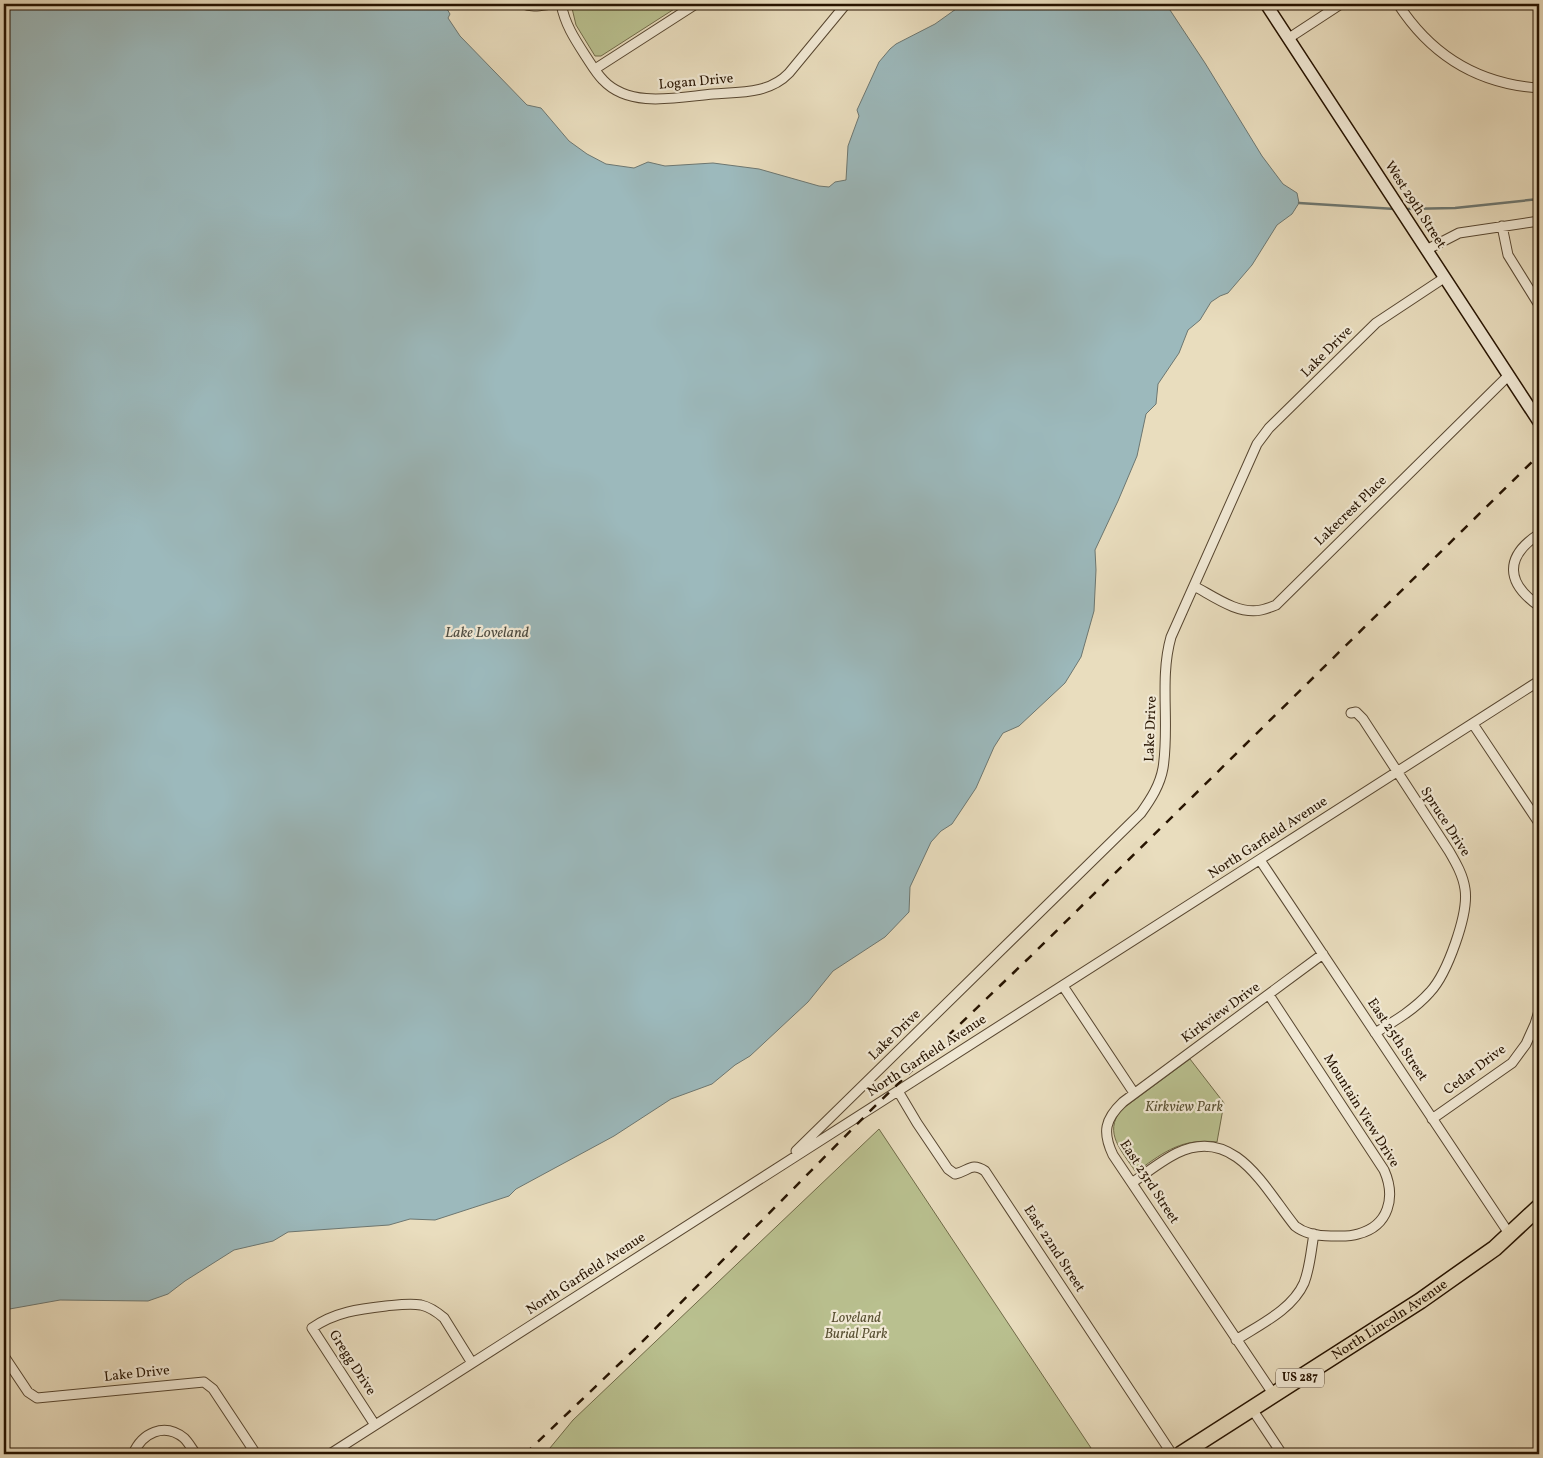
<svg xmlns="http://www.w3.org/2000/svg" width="1543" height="1458" viewBox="0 0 1543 1458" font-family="Vollkorn,serif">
<rect width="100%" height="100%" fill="#e9ddbe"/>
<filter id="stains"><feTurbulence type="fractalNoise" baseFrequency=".004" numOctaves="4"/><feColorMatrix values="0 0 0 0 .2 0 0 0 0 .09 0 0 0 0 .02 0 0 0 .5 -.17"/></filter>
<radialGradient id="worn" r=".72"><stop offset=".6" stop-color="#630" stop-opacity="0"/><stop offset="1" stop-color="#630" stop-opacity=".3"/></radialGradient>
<!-- green -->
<path fill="#b9c08f" stroke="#706a48" d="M 571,4 L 682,4 L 601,56 L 595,56 L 576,25 Z
M 1190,1059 L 1224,1103 L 1217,1142 C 1183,1138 1165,1151 1139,1170 L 1135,1171 C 1122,1151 1103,1133 1121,1110 Z
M 879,1129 L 1095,1454 L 545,1454 L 573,1420 Z"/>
<!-- water -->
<path fill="#9cb9bc" stroke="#6d7771" d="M 4,4 L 444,4 L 450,14 L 448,18 L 460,36 L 527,105 L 541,108 L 569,141 L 587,154 L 606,164 L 634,168 L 648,162 L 665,166 L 713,163 L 759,169 L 819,186 L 829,187 L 835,182 L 846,180 L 848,146 L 859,116 L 857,110 L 879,62 L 890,49 L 896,44 L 935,24 L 963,4 L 1166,4 L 1205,63 L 1262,156 L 1283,184 L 1297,193 L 1299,203 L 1292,214 L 1277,225 L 1252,265 L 1228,293 L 1220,296 L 1211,302 L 1200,320 L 1188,330 L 1179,353 L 1158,384 L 1156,404 L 1146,414 L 1137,456 L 1118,501 L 1095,550 L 1096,570 L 1094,611 L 1081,657 L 1065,683 L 1019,726 L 1003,733 L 994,747 L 976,788 L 952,824 L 941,831 L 931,842 L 910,887 L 909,912 L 885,937 L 833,971 L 808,1002 L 750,1056 L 735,1065 L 712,1084 L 671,1099 L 614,1136 L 516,1189 L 509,1196 L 435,1220 L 410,1219 L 389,1225 L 288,1232 L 273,1241 L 234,1250 L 185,1281 L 168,1294 L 148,1301 L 60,1300 L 4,1310 Z"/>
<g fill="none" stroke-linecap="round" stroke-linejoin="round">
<!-- stream -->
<path stroke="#6d7771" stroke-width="2.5" d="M 1299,203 L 1395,209
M 1405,209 L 1455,208 L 1539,199"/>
<!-- street casing -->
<g stroke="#574630" stroke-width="11">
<path id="street" d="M 523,4 C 532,8 543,5 552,4
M 561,4 C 565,24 574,38 585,55 C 591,64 596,73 603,80 C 630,109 679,97 713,94 C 740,92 769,94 789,73 L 846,4
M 1398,4 C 1431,55 1478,84 1539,88
M 1289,38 L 1341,4
M 595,69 L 696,4
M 1502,226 L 1508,255 L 1539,305
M 1426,250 L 1459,233 L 1539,221
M 1539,534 C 1504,557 1506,583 1539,606
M 1194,586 C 1213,596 1238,615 1261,610 C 1266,609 1271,607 1276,605 L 1508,376
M 1351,713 L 1356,712 L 1363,719 L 1449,851 C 1456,863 1463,875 1465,889 C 1469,914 1447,974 1430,992 C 1415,1009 1395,1021 1375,1033
M 1473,724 L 1539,823
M 1260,860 L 1510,1235
M 1063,986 L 1134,1093
M 898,1091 L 917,1123 L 948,1169 L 955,1174 C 969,1171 971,1162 985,1171 L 1172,1454
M 1432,1119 L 1512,1063 L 1526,1044 L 1535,1024 L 1539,1011
M 796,1151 L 1141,813 C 1151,799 1160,785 1163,768 C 1170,725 1159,679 1171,637 L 1257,444 L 1269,428 L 1376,323 L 1444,278
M 1132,1183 C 1146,1173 1161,1161 1177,1153 C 1235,1125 1265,1189 1295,1226 C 1305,1234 1318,1236 1331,1236 C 1340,1236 1349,1237 1358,1234 C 1389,1226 1396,1197 1384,1170 L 1269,995
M 1236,1340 C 1259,1325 1292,1310 1304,1283 C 1310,1268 1311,1250 1314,1234
M 4,1356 L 28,1392 L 37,1398 L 204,1382 L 213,1389 L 256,1454
M 1274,1395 L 1113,1155 C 1102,1132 1105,1119 1123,1102 L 1323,954
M 1252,1409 L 1282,1454
M 375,1425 L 312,1328 C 335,1312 359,1309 386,1306 C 397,1305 409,1303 421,1305 C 430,1307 437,1312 444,1318 L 472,1363
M 133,1454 C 142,1433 164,1422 184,1438 C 189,1443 192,1449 196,1454
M 330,1454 L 1539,681"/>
</g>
<!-- secondary casing -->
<g stroke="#261300" stroke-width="14">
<path id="secondary" d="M 1266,4 L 1539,422"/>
</g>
<!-- highway casing -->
<g stroke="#261300" stroke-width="18">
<g id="highway">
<path id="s1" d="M 1181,1454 L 1420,1301 L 1495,1248 L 1539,1207"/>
</g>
</g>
<!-- street -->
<use href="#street" stroke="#f1e9d5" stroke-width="9"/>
<!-- secondary -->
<use href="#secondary" stroke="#f1e9d5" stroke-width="11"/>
<!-- highway -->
<use href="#highway" stroke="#e9ddbe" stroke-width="15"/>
<!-- rail -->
<path stroke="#261300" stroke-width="2.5" stroke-dasharray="9 9" stroke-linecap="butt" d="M 525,1454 L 637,1347 L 876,1105 L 1033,954 L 1539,455"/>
</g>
<g text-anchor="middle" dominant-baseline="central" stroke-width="4.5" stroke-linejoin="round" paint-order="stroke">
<!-- shield labels -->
<rect fill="#f1e9d5" stroke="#635340" stroke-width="1" x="1276" y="1368.5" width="48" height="19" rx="4"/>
<g font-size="12" font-weight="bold" fill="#261300">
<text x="1300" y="1378">US 287</text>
</g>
<!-- street labels -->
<g font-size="14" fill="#261300" stroke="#f1e9d5">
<text transform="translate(696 82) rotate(-5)">Logan Drive</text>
<text transform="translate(1415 205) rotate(57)">West 29th Street</text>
<text transform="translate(1327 352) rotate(-45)">Lake Drive</text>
<text transform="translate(1351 511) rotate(-44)">Lakecrest Place</text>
<text transform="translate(1151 729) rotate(-88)">Lake Drive</text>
<text transform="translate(1445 822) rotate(57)">Spruce Drive</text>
<text transform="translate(1268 838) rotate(-33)">North Garfield Avenue</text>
<text transform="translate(1221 1013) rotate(-36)">Kirkview Drive</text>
<text transform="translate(895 1035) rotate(-44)">Lake Drive</text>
<text transform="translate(1397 1040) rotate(56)">East 25th Street</text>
<text transform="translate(927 1056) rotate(-33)">North Garfield Avenue</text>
<text transform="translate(1475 1070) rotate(-37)">Cedar Drive</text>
<text transform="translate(1361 1111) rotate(58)">Mountain View Drive</text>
<text transform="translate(1149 1182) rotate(57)">East 23rd Street</text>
<text transform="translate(1054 1249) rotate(57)">East 22nd Street</text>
<text transform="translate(586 1274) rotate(-33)">North Garfield Avenue</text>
<text stroke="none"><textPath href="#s1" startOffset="248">North Lincoln Avenue</textPath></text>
<text transform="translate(352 1363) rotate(57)">Gregg Drive</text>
<text transform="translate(137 1374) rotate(-6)">Lake Drive</text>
</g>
<!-- park labels -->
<g font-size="14" font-style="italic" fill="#595032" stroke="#f1e9d5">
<text x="1184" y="1107">Kirkview Park</text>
<text x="856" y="1318">Loveland<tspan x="856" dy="16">Burial Park</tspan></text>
</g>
<!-- water labels -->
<g font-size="15" font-style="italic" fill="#4f4d42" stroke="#f1e9d5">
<text x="487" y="633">Lake Loveland</text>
</g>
</g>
<!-- margin -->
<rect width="1543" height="1458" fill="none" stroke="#e9ddbe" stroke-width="20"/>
<rect x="5" y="5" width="1533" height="1448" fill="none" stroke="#261300" stroke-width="2.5"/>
<rect x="10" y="10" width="1523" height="1438" fill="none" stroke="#261300"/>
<rect width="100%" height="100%" filter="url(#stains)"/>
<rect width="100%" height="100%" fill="url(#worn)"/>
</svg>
